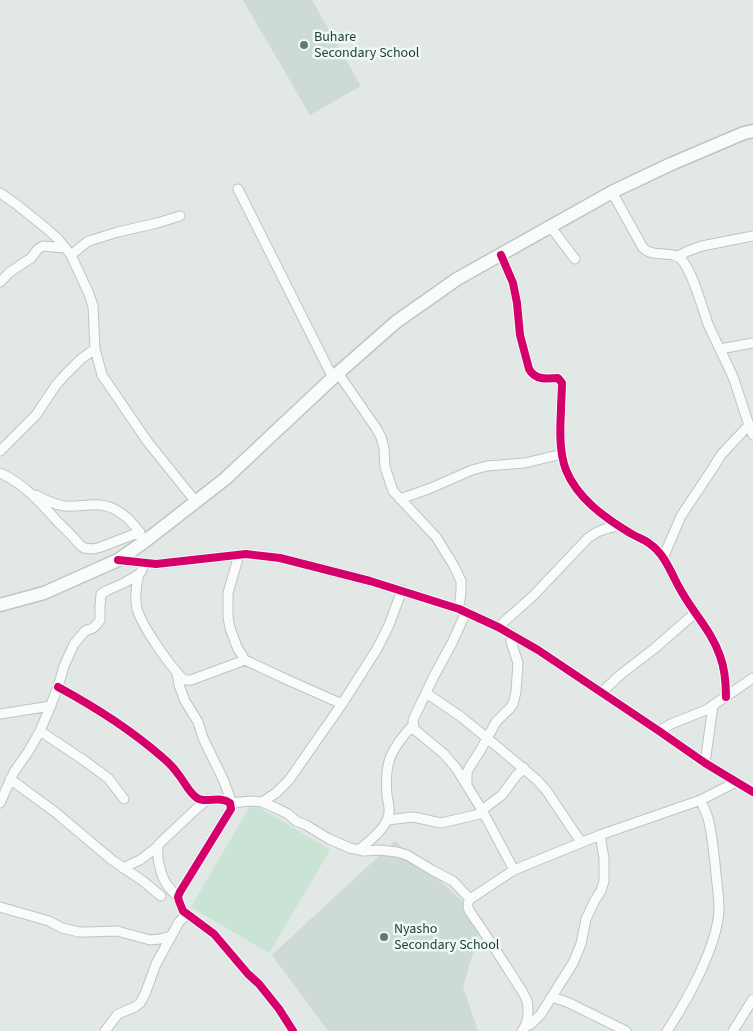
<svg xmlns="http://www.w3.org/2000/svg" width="753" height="1031" viewBox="0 0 753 1031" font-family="'Source Sans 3',sans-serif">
<rect width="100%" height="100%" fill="#e1e8e6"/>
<!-- built -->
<path fill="#cedad6" d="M 243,0 L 312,0 L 361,86 L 310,115 Z
M 395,841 L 483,919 L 463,987 L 478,1031 L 328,1031 L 272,955 Z"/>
<!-- green -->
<path fill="#c9e3d4" d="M 252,803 L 330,850 L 269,953 L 191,907 Z"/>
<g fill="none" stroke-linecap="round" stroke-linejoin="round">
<!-- street casing -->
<g stroke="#bec5c3" stroke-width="11">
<path id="street" d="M 238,189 L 333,378
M 612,192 L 643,248 C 655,259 672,249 682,260 C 693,273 702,307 708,324 C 716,342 725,359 733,377 C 740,396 745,416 753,435
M 0,193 L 16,204 L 47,229 L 58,239 L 71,255 L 89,294 L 93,306 L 95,349 L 102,375 L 147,441 L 196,502
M 550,226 L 575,259
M 71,255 L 87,242 L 92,240 L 118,232 L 157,223 L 180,216
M 501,255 L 513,283 L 517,303 L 520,335 L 529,369 C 535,380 546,379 558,378 L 562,383 C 562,392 561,401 561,410 C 560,429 559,452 566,470 C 577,498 605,518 630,533 C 636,537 644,539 650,544 C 667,556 672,577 683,594 C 695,615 712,632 720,656 C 725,669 726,683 726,697
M 678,256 L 688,251 L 702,246 L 753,236
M 0,282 L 10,272 L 31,258 L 38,249 L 43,246 L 65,248
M 720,349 L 753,343
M 338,373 L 376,428 L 381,437 L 384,448 L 385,467 L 393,491 L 436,537 L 454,566 L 461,581 L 461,591 L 459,609
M 0,451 L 36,415 L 56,385 L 65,375 L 81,359 L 95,349
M 0,473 C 23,483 41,503 57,521 C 65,529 73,536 80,545 L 84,548 L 94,549 L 101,547 L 140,532
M 36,495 C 45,500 55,505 65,506 C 77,507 89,504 100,505 C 117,506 136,523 142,538
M 400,499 L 431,488 L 472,470 L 487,466 L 525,463 L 562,454
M 239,555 L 228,593 L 228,617 L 230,628 L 237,647 L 245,660 L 290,681 L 342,704
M 663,558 L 681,516 L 711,471 L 721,455 L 733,442 L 749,425
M 118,560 L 156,564 L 246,554 L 280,558 L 370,581 L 459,609 L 498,627 L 538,650 L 659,731 L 705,763 L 753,792
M 139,574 C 136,584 135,598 137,609 C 143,628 168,663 182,678 L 185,680 L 191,680 L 245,660
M 466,612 L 452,643 L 434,676 L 413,720 L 414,729 L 444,754 L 456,768 L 482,810 L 514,870
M 498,627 L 533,596 L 588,538 C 598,530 607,528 619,526
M 177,673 L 179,685 L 185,701 L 198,722 L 203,738 L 223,779 L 232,803
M 58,687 C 95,707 130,729 162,757 C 168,762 174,768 178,774 C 184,781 189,793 197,798 C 207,804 220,795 230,803 L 231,809 L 180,892 L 178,897 L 179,901 L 183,911 L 214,934 L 248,974 L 259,984 L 279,1009 L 293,1031
M 426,693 L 460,716 L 487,738 L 537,780 L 546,790 L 581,842
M 601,693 L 620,675 L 655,648 L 695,613
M 0,714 L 51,706
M 40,731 L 82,759 L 108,778 L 124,799
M 659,731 L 671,724 L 706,710 L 753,678
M 705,763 L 713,705
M 10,779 L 55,812 L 112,860 L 143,881 L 161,896
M 467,786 L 467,772 L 471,765 L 480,751 L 496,722 L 510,708 L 513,704 L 516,692 L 518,663 L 511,642 L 511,633
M 262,802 L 276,793 L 289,780 L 342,704 L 377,649 L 389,625 L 402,590
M 0,803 L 14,772 L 28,752 L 40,731 L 48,712 L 58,687 L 64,666 L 74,644 L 85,631 L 93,628 L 98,623 L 100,620 L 100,607 L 101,594 L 108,590 L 124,583 L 139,574 L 141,572 L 144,564
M 230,803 L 251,801 L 262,802 L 276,808 L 288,814 L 296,821 L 306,825 L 329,839 L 350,848 L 364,851 L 379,850 L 397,852 L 407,855 L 432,870 L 453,881 L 470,899
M 482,810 L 502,795 L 516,776 L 524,768
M 387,820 L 413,817 L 441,823 L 484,813
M 359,850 C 369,841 383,831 388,818 C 391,809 388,804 387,795 C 384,762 391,749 413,725
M 123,868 L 140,860 L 157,847
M 178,897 C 174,893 170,889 167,885 C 161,876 155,854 159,844 L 195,810 L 208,799
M 0,907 L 49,921 L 62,928 L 79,932 L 88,932 L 117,931 L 150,940 L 160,939 L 171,936
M 552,997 L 567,1002 L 626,1031
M 525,1027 L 531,1024 L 541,1014 L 573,963 L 581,944 L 586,919 L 595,900 L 601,891 L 604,881 L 604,858 L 600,835
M 105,1031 L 118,1014 L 135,1007 L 140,1003 L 145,994 L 156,964 L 179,922 L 187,914
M 522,1031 C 528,1023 529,1011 527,1001 C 524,993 518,985 513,977 C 499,955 485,933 470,912 C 467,907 467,904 470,899 L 514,870 L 600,835 L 701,800 L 736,782
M 667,1031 C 687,1001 718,945 719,909 C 719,894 716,878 715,863 C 713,848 712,832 708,818 C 706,812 703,806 701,800
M 733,1031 L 753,999"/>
</g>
<!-- secondary casing -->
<g stroke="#bdc6c3" stroke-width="15">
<path id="secondary" d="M 0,605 L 44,593 L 118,560 L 144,542 L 225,479 L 338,373 L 396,322 L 457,279 L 612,192 L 671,164 L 744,133 L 753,131"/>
</g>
<!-- street -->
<use href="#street" stroke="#fafcfb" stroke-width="9"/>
<!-- secondary -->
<use href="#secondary" stroke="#fafcfb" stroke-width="12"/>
<!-- cycleway casing -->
<g stroke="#eff8f4" stroke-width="11">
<path id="cycleway" d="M 501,255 L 513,283 L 517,303 L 520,335 L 529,369 C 535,380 546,379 558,378 L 562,383 C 562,392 561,401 561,410 C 560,429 559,452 566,470 C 577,498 605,518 630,533 C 636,537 644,539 650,544 C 667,556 672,577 683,594 C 695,615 712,632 720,656 C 725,669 726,683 726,697
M 118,560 L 156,564 L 246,554 L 280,558 L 370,581 L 459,609 L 498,627 L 538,650 L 659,731 L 705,763 L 753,792
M 58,687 C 95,707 130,729 162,757 C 168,762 174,768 178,774 C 184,781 189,793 197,798 C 207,804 220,795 230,803 L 231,809 L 180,892 L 178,897 L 179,901 L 183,911 L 214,934 L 248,974 L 259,984 L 279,1009 L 293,1031"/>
</g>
<!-- cycleway -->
<use href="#cycleway" stroke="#d6006c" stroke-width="8"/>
</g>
<!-- markers -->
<g fill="#627875" stroke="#eff8f4" stroke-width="2">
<circle cx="304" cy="45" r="5"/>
<circle cx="384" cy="937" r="5"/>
</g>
<g text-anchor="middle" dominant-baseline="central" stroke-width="5" stroke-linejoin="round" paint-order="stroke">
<!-- poi labels -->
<g font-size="14" fill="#1e3c38" stroke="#eff8f4" text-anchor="start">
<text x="314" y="37">Buhare<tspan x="314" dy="16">Secondary School</tspan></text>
<text x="394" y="929">Nyasho<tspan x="394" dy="16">Secondary School</tspan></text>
</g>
</g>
</svg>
